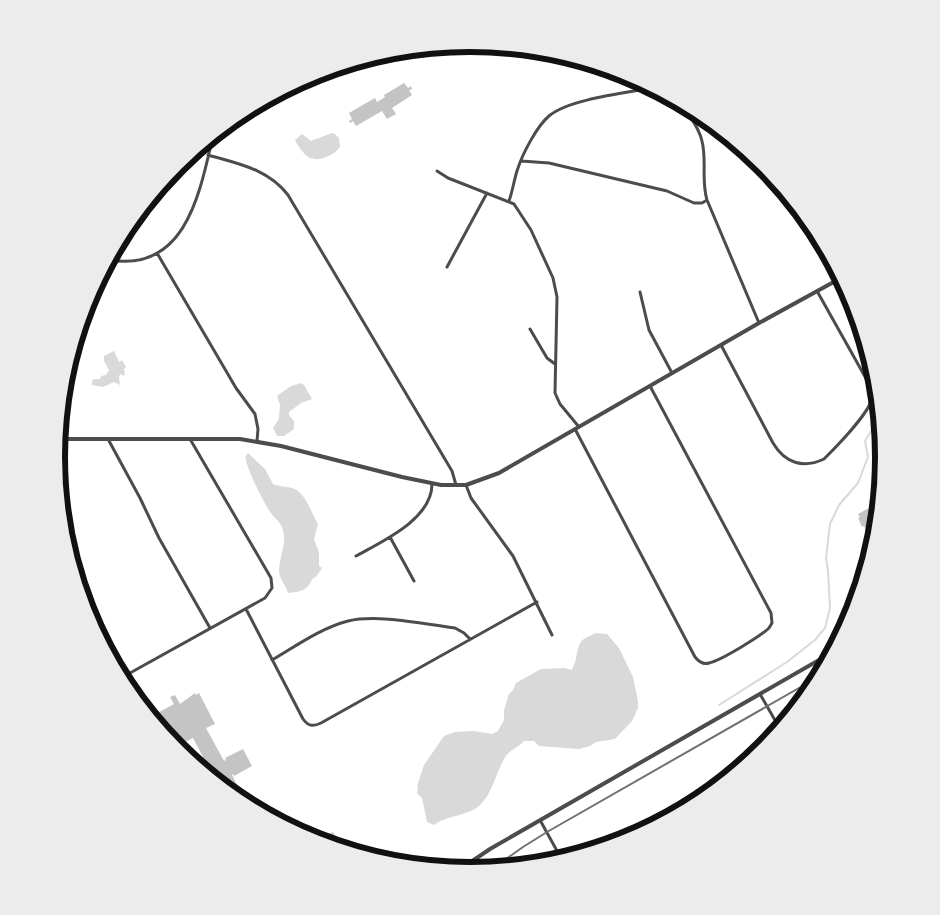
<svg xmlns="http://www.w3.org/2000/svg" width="940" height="915" viewBox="0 0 940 915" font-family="'Varela Round',sans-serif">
<rect width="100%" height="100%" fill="#fff"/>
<!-- water -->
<path fill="#d9d9d9" d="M 332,133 L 335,134 L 339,138 L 340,147 C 335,155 319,162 310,158 C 305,156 297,145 295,140 L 302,134 L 311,141 Z
M 114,351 L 119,362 L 122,360 L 126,367 L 123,370 L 125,371 L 124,376 L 120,374 L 119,377 L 120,385 L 114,382 L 103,387 L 92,385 L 92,381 L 94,379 L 100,379 L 101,376 L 106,375 L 109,370 L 104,361 L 104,356 Z
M 301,383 L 304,385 L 312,399 L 301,403 L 289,412 L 289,415 L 294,421 L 294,429 L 284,436 L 277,436 L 273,428 L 279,419 L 280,405 L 277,396 L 291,386 Z
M 248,453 L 265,469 L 273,484 C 279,487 286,486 292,488 C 306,492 311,513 318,524 L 314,539 L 319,553 L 319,566 L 322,568 L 316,577 L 312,579 C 308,591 299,592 288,593 C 286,585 279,579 279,571 C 279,556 289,541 281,525 C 278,520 274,518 271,513 C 265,506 247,469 246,460 C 245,456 246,456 248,453 Z
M 596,633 L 607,634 L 619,648 L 633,677 L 638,701 L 638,708 L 632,721 L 615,739 L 596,742 L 590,746 L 579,749 L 539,746 L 534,741 L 524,741 C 516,749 509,750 504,759 C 496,773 492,794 480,805 C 469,816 444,816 434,825 L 427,822 L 422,798 L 417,793 L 418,788 L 417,786 L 424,765 L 444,736 L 455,732 L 474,731 L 492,734 L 498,731 L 504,720 L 504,710 L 509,694 L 513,690 L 516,683 L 541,669 L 565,668 L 572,670 C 573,666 576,662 576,658 C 580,641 579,640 596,633 Z"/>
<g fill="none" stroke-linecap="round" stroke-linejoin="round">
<!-- stream -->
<path stroke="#d9d9d9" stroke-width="2" d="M 872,430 L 880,424
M 719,705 L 787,662 L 815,640 L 825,628 L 830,608 L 828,571 L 826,558 L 830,524 L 839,505 L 858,483 L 868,457 L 865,441 L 871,431"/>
</g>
<!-- building -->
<path fill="#c4c4c4" d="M 404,83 L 408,88 L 411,86 L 412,89 L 409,90 L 412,95 L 392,108 L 396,114 L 387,119 L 382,111 L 356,126 L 353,121 L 350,123 L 349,121 L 352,119 L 349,113 L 375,98 L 377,102 L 385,97 L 384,95 Z
M 869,508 L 871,510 L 872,509 L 877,511 L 878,514 L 874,546 L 870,536 L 868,537 L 865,533 L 866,530 L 864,526 L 862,527 L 858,518 L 860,517 L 858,514 Z
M 195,693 L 196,695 L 199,693 L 215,724 L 206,728 L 224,761 L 226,760 L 225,758 L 243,749 L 252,766 L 234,776 L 233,774 L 232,775 L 240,791 L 232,795 L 202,770 L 209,768 L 193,738 L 175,747 L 150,717 L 174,704 L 170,697 L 175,695 L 180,704 Z
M 333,832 L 343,849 L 316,841 Z"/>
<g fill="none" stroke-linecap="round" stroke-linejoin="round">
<!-- minor -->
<path stroke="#4c4c4c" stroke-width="3" d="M 682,104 C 689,115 699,127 702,141 C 707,161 701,181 707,200 L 759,323
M 208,155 C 239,164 268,169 288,195 L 452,471 L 456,485
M 521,161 L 549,163 L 667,191 L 694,203 L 702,203 L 707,200
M 437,171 L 448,178 L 514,204 L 531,230 L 553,278 L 557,297 L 555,393 L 560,404 L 579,427
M 509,201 C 513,190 514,179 518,168 C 523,153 537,126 549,116 C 569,99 626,93 652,88
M 157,253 L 236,388 L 255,414 L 258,429 L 257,441
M 109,260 C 186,273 200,192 213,136
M 447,267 L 487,193
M 640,292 L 649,330 L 672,373
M 530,329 L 547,358 L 555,364
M 721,345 L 773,443 C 785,463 803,469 824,459 C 835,448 867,415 871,401 C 872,394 871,388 868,382 L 817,291
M 575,429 L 695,657 C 699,662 703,665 709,663 C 720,661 761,636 769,628 L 772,623 L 771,613 L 650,386
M 108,439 L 140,498 L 159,538 L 210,628
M 466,485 L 471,498 L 513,556 L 552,635
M 390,537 L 414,581
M 356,556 C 383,541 432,519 432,484
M 246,609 L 303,719 C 308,726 313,727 321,723 L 537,602
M 272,660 C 296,646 321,628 348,621 C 378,614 423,624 455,628 L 464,633 L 470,639
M 121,678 L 265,598 L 272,588 L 271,578 L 190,439
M 760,694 L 780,729
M 540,820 L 562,860"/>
<!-- tertiary -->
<path stroke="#4c4c4c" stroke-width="4" d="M 58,439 L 240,439 L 281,446 L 402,477 L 441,485 L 466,485 L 499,473 L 759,323 L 841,278
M 459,870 L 490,849 L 833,652"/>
<!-- rail -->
<path stroke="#707070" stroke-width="2" d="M 492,869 L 523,847 L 547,832 L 820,676"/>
</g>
<!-- crop -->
<path d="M0 0H940V915H0ZM65 457a405 405 0 1 1 810 0a405 405 0 1 1-810 0Z" fill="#ececec" fill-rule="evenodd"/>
<path fill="none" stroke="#111" stroke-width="6" d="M65 457a405 405 0 1 1 810 0a405 405 0 1 1-810 0Z"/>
</svg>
